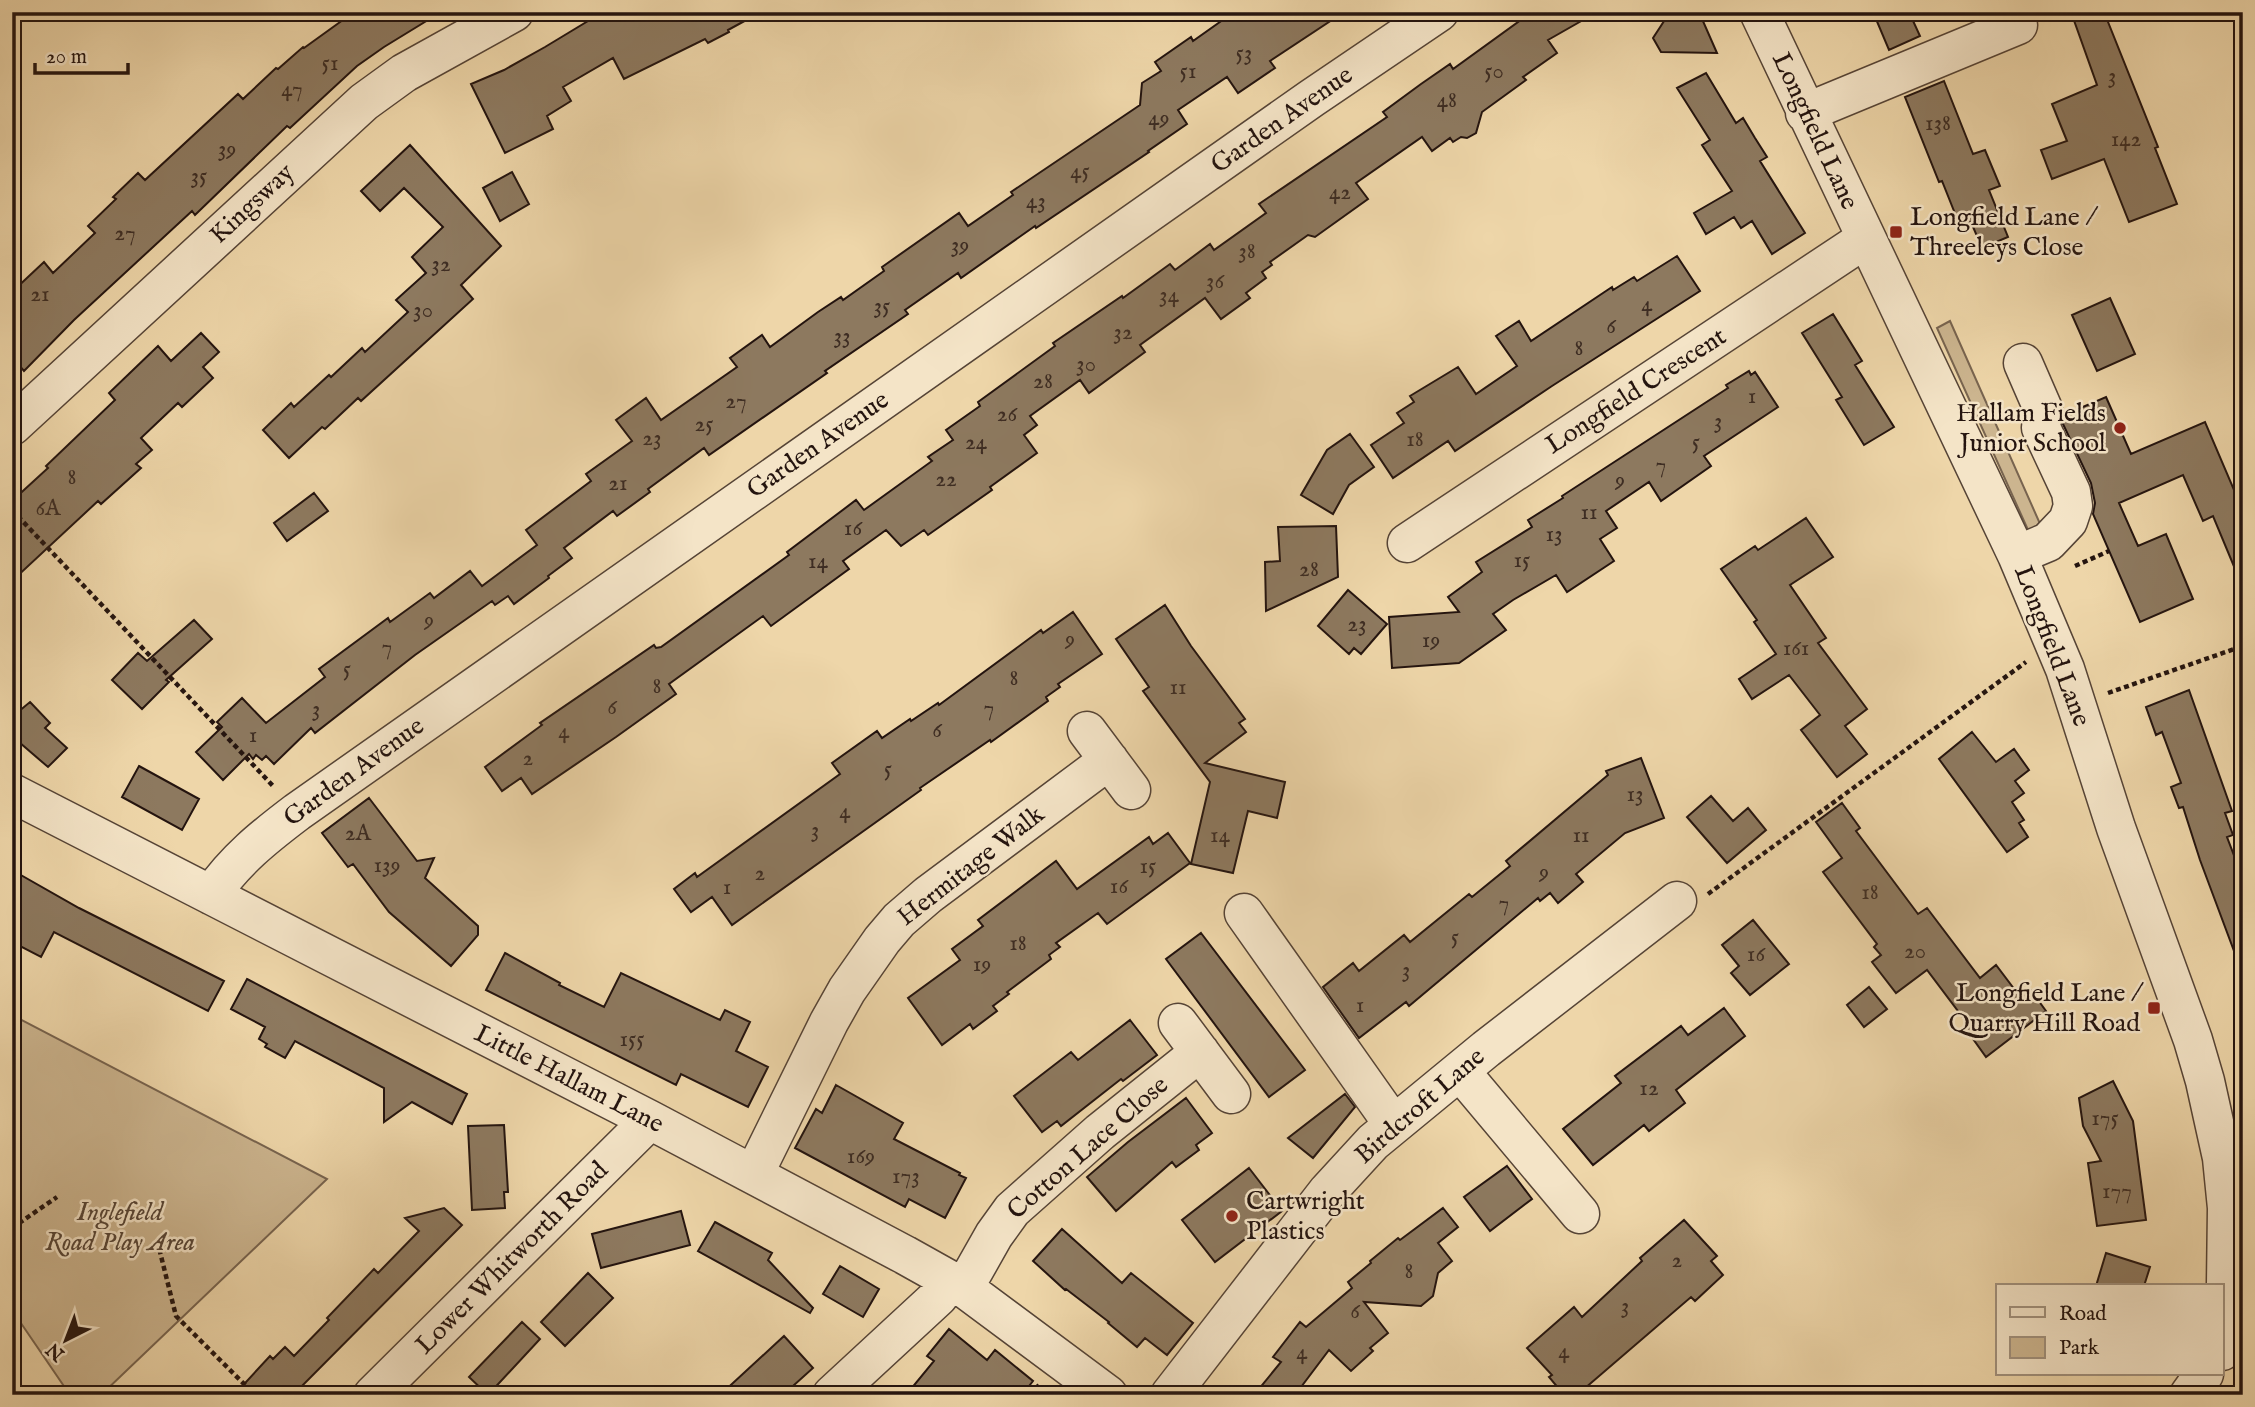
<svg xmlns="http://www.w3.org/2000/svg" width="2255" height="1407" viewBox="0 0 2255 1407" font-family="'IM FELL English',serif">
<rect width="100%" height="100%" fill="#eed6a9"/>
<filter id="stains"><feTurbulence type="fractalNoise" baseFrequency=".00286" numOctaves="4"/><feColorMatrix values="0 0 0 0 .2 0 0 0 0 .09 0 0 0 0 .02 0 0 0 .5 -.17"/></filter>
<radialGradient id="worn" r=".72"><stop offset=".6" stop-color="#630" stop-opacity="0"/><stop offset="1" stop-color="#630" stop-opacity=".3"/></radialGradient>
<!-- green -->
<path fill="#ccb58f" stroke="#78644f" stroke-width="2" d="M 1950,321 L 2045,535 L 2033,541 L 1937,328 Z
M 12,1015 L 327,1179 L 101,1395 L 70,1395 L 12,1310 Z"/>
<!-- building -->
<path fill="#8d795f" stroke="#24140f" stroke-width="2" d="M 354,12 L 441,12 L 384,47 L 357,66 L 290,128 L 287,126 L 195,215 L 192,211 L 74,320 L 24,371 L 12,357 L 12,292 L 44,262 L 53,273 L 95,233 L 88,226 L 116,199 L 113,197 L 138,173 L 145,180 L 238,94 L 243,99 L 276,68 L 278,69 L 303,47 L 304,48 Z
M 603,12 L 761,12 L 728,30 L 729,32 L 708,43 L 705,39 L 624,79 L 613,58 L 563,87 L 571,101 L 547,116 L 553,129 L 505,153 L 471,84 L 504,70 L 545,47 Z
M 1234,12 L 1344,12 L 1270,61 L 1275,68 L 1238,93 L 1227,77 L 1178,110 L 1187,124 L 1148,151 L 1149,152 L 1036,228 L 1035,226 L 961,278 L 958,273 L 905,310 L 908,314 L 825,371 L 827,373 L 709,455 L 704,448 L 648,489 L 650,492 L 617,516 L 613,511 L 564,548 L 572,558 L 548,576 L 549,578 L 514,604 L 508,596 L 495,605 L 492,601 L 415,655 L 315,733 L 311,728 L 274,764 L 266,756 L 262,760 L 256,755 L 253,759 L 249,754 L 223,780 L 196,752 L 222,727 L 217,722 L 242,698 L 266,723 L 325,677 L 319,669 L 388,618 L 390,622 L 430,593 L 434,598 L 470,571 L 482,586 L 537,545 L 526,530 L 591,481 L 586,474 L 632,441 L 616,420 L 646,398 L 661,420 L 737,367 L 730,358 L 762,335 L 770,347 L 818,312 L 841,297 L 843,300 L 884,271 L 882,267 L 959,213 L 968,226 L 1013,195 L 1011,192 L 1140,105 L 1142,83 L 1161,71 L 1155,62 L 1191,37 L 1193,41 Z
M 1532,12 L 1597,12 L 1548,40 L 1557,53 L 1523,77 L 1526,80 L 1482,112 L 1476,133 L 1467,138 L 1461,137 L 1453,142 L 1450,138 L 1432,151 L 1422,137 L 1356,183 L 1368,199 L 1315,237 L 1308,235 L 1270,262 L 1272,265 L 1262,272 L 1266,278 L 1246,293 L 1250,298 L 1221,319 L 1205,298 L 1140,345 L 1145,352 L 1089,393 L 1080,380 L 1030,416 L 1037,425 L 1024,435 L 1037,453 L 990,487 L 992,490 L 928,535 L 924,530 L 901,546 L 886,530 L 843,561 L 849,569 L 771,626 L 763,616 L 669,684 L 676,694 L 616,737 L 532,794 L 521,778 L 502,791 L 485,767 L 542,725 L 540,723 L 654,645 L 656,648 L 661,647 L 789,555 L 787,552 L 856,500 L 864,510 L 932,461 L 928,457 L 953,440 L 946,430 L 980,406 L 978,402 L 1055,346 L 1053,343 L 1122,296 L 1123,298 L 1170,264 L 1175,270 L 1210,244 L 1214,250 L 1266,213 L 1259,204 L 1387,117 L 1383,112 L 1421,84 L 1450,64 L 1453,69 Z
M 1670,12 L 1699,12 L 1717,53 L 1661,52 L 1653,38 Z
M 1873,12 L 1909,12 L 1920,36 L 1889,50 Z
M 2071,12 L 2104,12 L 2158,147 L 2155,148 L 2177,204 L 2129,222 L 2104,159 L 2052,179 L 2041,150 L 2067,141 L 2052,104 L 2097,85 Z
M 1706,73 L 1736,123 L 1743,118 L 1755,138 L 1767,157 L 1760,161 L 1805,233 L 1772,254 L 1752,221 L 1741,228 L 1734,217 L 1706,234 L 1694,213 L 1732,191 L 1702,145 L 1710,140 L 1677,88 Z
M 1944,81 L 1973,154 L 1985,150 L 2000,186 L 1989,190 L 2008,237 L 1982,248 L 1971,222 L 1960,226 L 1942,181 L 1939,182 L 1905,97 Z
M 410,145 L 501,246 L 461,285 L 473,299 L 361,401 L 358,398 L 325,429 L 322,427 L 289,458 L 263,430 L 291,403 L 294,407 L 329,375 L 331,377 L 362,348 L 365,352 L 408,312 L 396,300 L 426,273 L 412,257 L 443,227 L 404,188 L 380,211 L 361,191 Z
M 512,172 L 529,204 L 500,221 L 483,188 Z
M 1677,256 L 1700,291 L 1552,386 L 1455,451 L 1448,441 L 1393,478 L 1371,445 L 1404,423 L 1397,413 L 1414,402 L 1410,396 L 1458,367 L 1476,394 L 1517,366 L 1496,336 L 1519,321 L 1531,341 L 1612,287 L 1613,290 L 1634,277 L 1637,281 Z
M 2110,298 L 2135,354 L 2097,371 L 2072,315 Z
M 1833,314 L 1862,361 L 1855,365 L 1894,427 L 1864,445 L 1836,400 L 1842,397 L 1802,333 Z
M 201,333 L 219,352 L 203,367 L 213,378 L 182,407 L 178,403 L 141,438 L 152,450 L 136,464 L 141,468 L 101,504 L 98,501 L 12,581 L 12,501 L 48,468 L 46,466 L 115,400 L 109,393 L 158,346 L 171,361 Z
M 1749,371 L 1751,375 L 1755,372 L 1778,407 L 1704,456 L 1711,466 L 1661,501 L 1649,482 L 1606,511 L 1617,528 L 1600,539 L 1614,561 L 1567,592 L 1556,575 L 1513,600 L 1493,614 L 1506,630 L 1459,663 L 1392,668 L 1389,617 L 1459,612 L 1448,597 L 1482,572 L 1476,562 L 1532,527 L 1528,520 L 1563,498 L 1562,496 L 1728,388 L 1726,385 Z
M 2106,397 L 2131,454 L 2205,422 L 2243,511 L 2243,588 L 2213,516 L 2203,521 L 2183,475 L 2119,503 L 2138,546 L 2166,534 L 2193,599 L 2140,622 L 2093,514 L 2095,503 L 2091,483 L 2063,424 L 2064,415 Z
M 1350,434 L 1374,467 L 1349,485 L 1333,514 L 1301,495 L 1327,450 Z
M 314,493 L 328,511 L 287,541 L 274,523 Z
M 1806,518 L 1833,557 L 1790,585 L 1826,638 L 1818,643 L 1867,709 L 1845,726 L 1867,754 L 1837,777 L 1801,730 L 1820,715 L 1789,675 L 1752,699 L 1739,679 L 1776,654 L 1754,622 L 1757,620 L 1721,569 L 1755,546 L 1758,550 Z
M 1336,526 L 1338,577 L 1266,611 L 1265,562 L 1280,561 L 1278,527 Z
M 1348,590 L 1387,624 L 1361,654 L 1354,648 L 1349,654 L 1318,626 Z
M 1165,605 L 1191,646 L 1245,719 L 1239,723 L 1246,732 L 1205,763 L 1285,782 L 1277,818 L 1248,811 L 1233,873 L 1191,864 L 1210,782 L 1143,691 L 1149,687 L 1116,639 Z
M 1073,612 L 1102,654 L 1058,684 L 1060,687 L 1046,697 L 1048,701 L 991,742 L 990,740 L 920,788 L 921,790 L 732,925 L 712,897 L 691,912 L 674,889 L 695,873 L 697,877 L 840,774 L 832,763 L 877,731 L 882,738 L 910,719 L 911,721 L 938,703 L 939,705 L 1041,630 L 1043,633 Z
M 194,620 L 212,639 L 166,680 L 169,682 L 142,709 L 112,680 L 138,653 L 147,661 Z
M 2189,690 L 2232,811 L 2225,813 L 2233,835 L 2227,837 L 2243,879 L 2243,967 L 2240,967 L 2200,860 L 2183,807 L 2179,808 L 2171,787 L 2181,783 L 2162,732 L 2156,735 L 2146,707 Z
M 30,702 L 50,723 L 45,728 L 67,748 L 48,767 L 12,736 L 12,717 Z
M 1972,732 L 1996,762 L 2014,749 L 2029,770 L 2015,781 L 2024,793 L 2012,802 L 2024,820 L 2019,823 L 2028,837 L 2007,852 L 1939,759 Z
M 1641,758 L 1664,818 L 1625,833 L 1576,874 L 1583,882 L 1558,903 L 1550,893 L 1540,901 L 1538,898 L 1409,1006 L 1406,1002 L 1359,1038 L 1323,987 L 1353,963 L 1359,971 L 1404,935 L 1410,942 L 1469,894 L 1472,897 L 1510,866 L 1506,861 L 1608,775 L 1606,771 Z
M 139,766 L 199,799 L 182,830 L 122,797 Z
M 1711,796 L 1733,821 L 1748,808 L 1766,830 L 1727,863 L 1687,817 Z
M 369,798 L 417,861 L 434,858 L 425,878 L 478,926 L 478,935 L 451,966 L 389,912 L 353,864 L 348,867 L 322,833 Z
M 1842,803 L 1860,828 L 1856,831 L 1918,914 L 1927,908 L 1980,978 L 1996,965 L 2015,990 L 2030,989 L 2046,1011 L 1986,1057 L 1966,1029 L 1970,1027 L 1927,970 L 1896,993 L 1872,962 L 1881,955 L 1874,947 L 1877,944 L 1823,872 L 1842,858 L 1816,822 Z
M 1168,833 L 1190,863 L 1107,924 L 1098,913 L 1056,943 L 1060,947 L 1049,955 L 1051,959 L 1007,992 L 1009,994 L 993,1006 L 997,1011 L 973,1029 L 970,1024 L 942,1045 L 908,998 L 960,960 L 952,949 L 983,926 L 978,920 L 1056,861 L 1077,889 L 1149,837 L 1153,844 Z
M 12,870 L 79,908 L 224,981 L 208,1011 L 54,932 L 41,957 L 12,942 Z
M 1753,920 L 1789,964 L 1750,995 L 1731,973 L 1739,966 L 1722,945 Z
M 1201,933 L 1305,1070 L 1269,1097 L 1166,959 Z
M 505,953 L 560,983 L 559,985 L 604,1007 L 621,973 L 720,1020 L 725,1010 L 750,1022 L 736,1051 L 768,1067 L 748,1107 L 681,1074 L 676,1085 L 486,990 Z
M 247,979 L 467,1094 L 452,1124 L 412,1102 L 384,1122 L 384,1088 L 295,1041 L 285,1058 L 265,1047 L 267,1044 L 259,1039 L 265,1027 L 231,1009 Z
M 1869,987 L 1887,1009 L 1864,1027 L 1847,1005 Z
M 1724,1008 L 1745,1036 L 1676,1090 L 1685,1103 L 1649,1131 L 1644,1125 L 1593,1165 L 1563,1129 L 1621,1083 L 1615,1076 L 1681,1026 L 1688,1035 Z
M 1130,1020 L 1157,1055 L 1123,1081 L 1121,1079 L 1061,1126 L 1057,1121 L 1042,1132 L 1014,1096 L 1071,1052 L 1078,1060 Z
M 2113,1081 L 2133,1121 L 2146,1220 L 2097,1226 L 2088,1163 L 2101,1161 L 2083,1126 L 2079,1098 Z
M 836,1085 L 903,1123 L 894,1139 L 960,1173 L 959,1175 L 966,1178 L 945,1218 L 909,1199 L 905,1207 L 795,1148 L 816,1109 L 822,1113 Z
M 1345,1094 L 1355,1107 L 1313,1158 L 1288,1138 Z
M 1186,1098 L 1212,1133 L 1196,1145 L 1199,1150 L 1176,1167 L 1172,1162 L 1116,1211 L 1087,1177 L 1128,1142 Z
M 504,1125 L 508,1192 L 504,1192 L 505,1208 L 472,1210 L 468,1126 Z
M 1507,1166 L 1532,1199 L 1490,1231 L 1464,1197 Z
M 1249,1168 L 1282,1211 L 1215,1262 L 1182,1220 Z
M 444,1208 L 462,1225 L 293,1395 L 234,1395 L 270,1356 L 273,1359 L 285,1347 L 294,1356 L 329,1320 L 327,1318 L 374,1269 L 378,1273 L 419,1231 L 405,1218 Z
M 1443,1208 L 1458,1227 L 1438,1243 L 1452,1261 L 1438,1273 L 1433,1296 L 1421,1306 L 1364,1302 L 1388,1333 L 1370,1348 L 1373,1351 L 1351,1371 L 1329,1350 L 1295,1395 L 1254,1395 L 1281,1362 L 1273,1357 L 1300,1322 L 1306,1327 L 1352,1288 L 1348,1282 L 1371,1263 L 1370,1261 L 1398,1238 L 1400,1240 Z
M 681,1211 L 690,1245 L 601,1268 L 592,1234 Z
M 1684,1220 L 1717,1256 L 1711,1261 L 1723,1275 L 1695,1301 L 1691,1297 L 1577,1395 L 1564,1395 L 1549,1377 L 1552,1375 L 1527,1348 L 1574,1307 L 1582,1317 L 1642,1261 L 1640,1258 Z
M 715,1222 L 772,1253 L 768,1260 L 813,1308 L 810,1313 L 698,1251 Z
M 1062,1229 L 1122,1283 L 1131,1273 L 1193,1323 L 1167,1355 L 1145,1338 L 1137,1347 L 1108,1323 L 1109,1322 L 1066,1289 L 1065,1290 L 1033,1261 Z
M 2106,1253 L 2150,1267 L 2144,1286 L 2096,1286 Z
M 840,1266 L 879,1289 L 863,1317 L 823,1294 Z
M 588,1273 L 613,1298 L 565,1346 L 541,1322 Z
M 522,1322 L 540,1339 L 488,1395 L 469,1377 Z
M 949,1329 L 987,1360 L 995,1350 L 1033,1381 L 1022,1395 L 906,1395 L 934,1361 L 927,1356 Z
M 784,1336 L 813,1368 L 783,1395 L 720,1395 Z"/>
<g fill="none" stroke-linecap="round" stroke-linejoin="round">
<!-- minor casing -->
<g stroke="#564436" stroke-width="41">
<path id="minor" d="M 1759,12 L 2017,555 L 2065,669 L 2116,828 L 2193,1040 L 2205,1081 L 2222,1158 L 2227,1208 L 2226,1284 L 2229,1296 L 2243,1310
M 1805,113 L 2018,25
M 12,426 L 364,102 L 404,73 L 514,12
M 1407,543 L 1865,239
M 2017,555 L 2048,542 L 2068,521 L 2073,506 L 2071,492 L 2041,428 L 2043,409 L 2023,363
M 1087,731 L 1131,790
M 12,793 L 650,1120 L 905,1255 L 964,1288 L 1108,1395
M 211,895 C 235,860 264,837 297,812 L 1312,98 L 1439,12
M 1244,913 L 1393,1124
M 1178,1023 L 1231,1094
M 1460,1071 L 1580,1214
M 754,1174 L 829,1022 L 847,990 L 882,940 L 899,920 L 928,895 L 1109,760
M 964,1288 L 994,1235 L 1012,1210 L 1100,1132 L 1200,1052
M 2222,1351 L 2243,1322
M 373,1395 L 650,1120
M 832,1395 L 938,1297 L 951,1280
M 1170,1395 L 1328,1191 L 1373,1142 L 1486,1049 L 1677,901
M 2189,1395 L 2204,1374"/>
</g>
<!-- path -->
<path stroke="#24140f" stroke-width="4.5" stroke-dasharray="5 3.5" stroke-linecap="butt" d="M 12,510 L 274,787
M 2075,566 L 2109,551
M 2108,693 L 2243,646
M 1708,894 L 2026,662
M 12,1228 L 57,1197
M 152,1249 L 159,1248 L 176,1316 L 255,1395
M 1030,1395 L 1039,1385"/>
<!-- minor -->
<use href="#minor" stroke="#f4e4c7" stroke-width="38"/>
</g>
<!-- markers -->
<g fill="#8f2418" stroke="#f4e4c7" stroke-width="2.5">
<rect x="1889" y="225" width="14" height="14" rx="3.5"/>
<circle cx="2120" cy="428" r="7"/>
<rect x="2147" y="1001" width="14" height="14" rx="3.5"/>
<circle cx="1232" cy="1216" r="7"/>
</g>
<g text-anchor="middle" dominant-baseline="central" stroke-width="5" stroke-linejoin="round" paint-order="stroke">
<!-- number labels -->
<g font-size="23" fill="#3e2d23">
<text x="1244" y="53">53</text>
<text x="330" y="63">51</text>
<text x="1188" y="71">51</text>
<text x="1494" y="71">50</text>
<text x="2112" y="76">3</text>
<text x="292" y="89">47</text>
<text x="1447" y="100">48</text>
<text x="1159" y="118">49</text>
<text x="1938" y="123">138</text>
<text x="2126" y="139">142</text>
<text x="227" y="149">39</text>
<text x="1080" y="171">45</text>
<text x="199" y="176">35</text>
<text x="1340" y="192">42</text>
<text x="1036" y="201">43</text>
<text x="125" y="233">27</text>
<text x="960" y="245">39</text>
<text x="1247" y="251">38</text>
<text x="441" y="264">32</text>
<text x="1215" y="281">36</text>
<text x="40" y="294">21</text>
<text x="1169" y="295">34</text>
<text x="1647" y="304">4</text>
<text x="882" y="306">35</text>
<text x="423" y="310">30</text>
<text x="1611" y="326">6</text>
<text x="1123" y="332">32</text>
<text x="842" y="336">33</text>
<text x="1579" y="348">8</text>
<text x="1086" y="364">30</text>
<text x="1043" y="381">28</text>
<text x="1752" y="396">1</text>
<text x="736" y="401">27</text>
<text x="1007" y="414">26</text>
<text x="1718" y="421">3</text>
<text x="704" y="424">25</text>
<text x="652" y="438">23</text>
<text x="1415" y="439">18</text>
<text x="976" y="442">24</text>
<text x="1696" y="442">5</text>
<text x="1661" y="465">7</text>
<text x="72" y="477">8</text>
<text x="946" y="479">22</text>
<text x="1620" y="480">9</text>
<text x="618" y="483">21</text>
<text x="48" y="508">6A</text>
<text x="1589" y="512">11</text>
<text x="853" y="528">16</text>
<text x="1554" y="534">13</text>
<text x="1522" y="560">15</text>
<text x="818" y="561">14</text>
<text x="1309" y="569">28</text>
<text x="429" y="620">9</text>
<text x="1357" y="624">23</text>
<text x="1070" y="639">9</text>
<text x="1431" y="640">19</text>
<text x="387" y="647">7</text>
<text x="1796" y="648">161</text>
<text x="347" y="669">5</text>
<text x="1014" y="678">8</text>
<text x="657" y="686">8</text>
<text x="1178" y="687">11</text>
<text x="612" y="707">6</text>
<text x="989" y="708">7</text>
<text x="316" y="709">3</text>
<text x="937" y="730">6</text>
<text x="564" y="731">4</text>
<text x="253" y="735">1</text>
<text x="528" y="758">2</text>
<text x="888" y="769">5</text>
<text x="1635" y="794">13</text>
<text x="845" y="811">4</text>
<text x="815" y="830">3</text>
<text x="358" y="833">2A</text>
<text x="1220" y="835">14</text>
<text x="1581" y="835">11</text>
<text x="387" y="865">139</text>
<text x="1148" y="866">15</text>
<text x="1544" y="872">9</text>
<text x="760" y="873">2</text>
<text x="1119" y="886">16</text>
<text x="727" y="887">1</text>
<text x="1870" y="892">18</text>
<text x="1504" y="903">7</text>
<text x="1455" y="937">5</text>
<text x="1018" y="943">18</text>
<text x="1915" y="951">20</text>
<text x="1756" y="954">16</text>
<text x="982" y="964">19</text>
<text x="1406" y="970">3</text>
<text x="1360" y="1005">1</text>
<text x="632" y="1039">155</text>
<text x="1649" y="1088">12</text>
<text x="2105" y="1118">175</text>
<text x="861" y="1156">169</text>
<text x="906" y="1176">173</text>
<text x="2117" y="1191">177</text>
<text x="1677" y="1260">2</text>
<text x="1409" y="1271">8</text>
<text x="1625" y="1306">3</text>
<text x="1355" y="1311">6</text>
<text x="1564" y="1351">4</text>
<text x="1302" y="1352">4</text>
</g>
<!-- street labels -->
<g font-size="26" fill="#24140f" stroke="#f4e4c7">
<text transform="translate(1282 120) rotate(-35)">Garden Avenue</text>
<text transform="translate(1815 131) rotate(65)">Longfield Lane</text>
<text transform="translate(252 204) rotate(-43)">Kingsway</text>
<text transform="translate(1636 391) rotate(-33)">Longfield Crescent</text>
<text transform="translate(818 445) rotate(-35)">Garden Avenue</text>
<text transform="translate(2052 646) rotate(69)">Longfield Lane</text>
<text transform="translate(354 772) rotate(-36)">Garden Avenue</text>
<text transform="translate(971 866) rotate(-38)">Hermitage Walk</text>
<text transform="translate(569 1079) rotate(27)">Little Hallam Lane</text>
<text transform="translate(1420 1106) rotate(-41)">Birdcroft Lane</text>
<text transform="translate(1088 1148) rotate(-41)">Cotton Lace Close</text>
<text transform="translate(512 1258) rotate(-45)">Lower Whitworth Road</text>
</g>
<!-- poi labels -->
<g font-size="26" fill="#24140f" stroke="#f4e4c7" text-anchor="start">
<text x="1910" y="217">Longfield Lane /<tspan x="1910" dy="30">Threeleys Close</tspan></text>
<text x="2106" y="413" text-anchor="end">Hallam Fields<tspan x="2106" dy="30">Junior School</tspan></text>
<text x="2140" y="993" text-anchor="end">Longfield Lane /<tspan x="2140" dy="30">Quarry Hill Road</tspan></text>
<text x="1246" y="1201">Cartwright<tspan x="1246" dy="30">Plastics</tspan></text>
</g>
<!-- park labels -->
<g font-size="26" font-style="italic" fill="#564435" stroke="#f4e4c7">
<text x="120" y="1212">Inglefield<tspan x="120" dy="30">Road Play Area</tspan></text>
</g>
</g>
<!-- margin -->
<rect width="2255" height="1407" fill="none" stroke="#eed6a9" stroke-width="42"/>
<rect x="14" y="14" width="2227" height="1379" fill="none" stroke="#24140f" stroke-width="3.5"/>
<rect x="21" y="21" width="2213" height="1365" fill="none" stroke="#24140f" stroke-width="2"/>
<!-- legend -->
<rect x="1996" y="1284" width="228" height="91" fill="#f4e4c7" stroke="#a1917d" stroke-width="2"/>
<rect x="2010" y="1307" width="35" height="10" fill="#f4e4c7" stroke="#a1917d" stroke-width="2"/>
<text x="2059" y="1320" font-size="21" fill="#24140f">Road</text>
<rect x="2010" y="1337" width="35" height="21" fill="#ccb58f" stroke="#a1917d" stroke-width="2"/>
<text x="2059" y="1354" font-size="21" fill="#24140f">Park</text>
<!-- north arrow -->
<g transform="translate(66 1340) rotate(222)" stroke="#f4e4c7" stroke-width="5" paint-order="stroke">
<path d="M0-5L12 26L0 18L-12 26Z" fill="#24140f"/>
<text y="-10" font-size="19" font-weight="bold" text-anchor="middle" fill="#24140f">N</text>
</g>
<!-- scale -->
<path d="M35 63v10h93v-10" fill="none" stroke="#24140f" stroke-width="3.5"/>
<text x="46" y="63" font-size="21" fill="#24140f" stroke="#f4e4c7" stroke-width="5" paint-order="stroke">20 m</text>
<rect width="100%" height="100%" filter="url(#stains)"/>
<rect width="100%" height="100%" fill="url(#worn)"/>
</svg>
